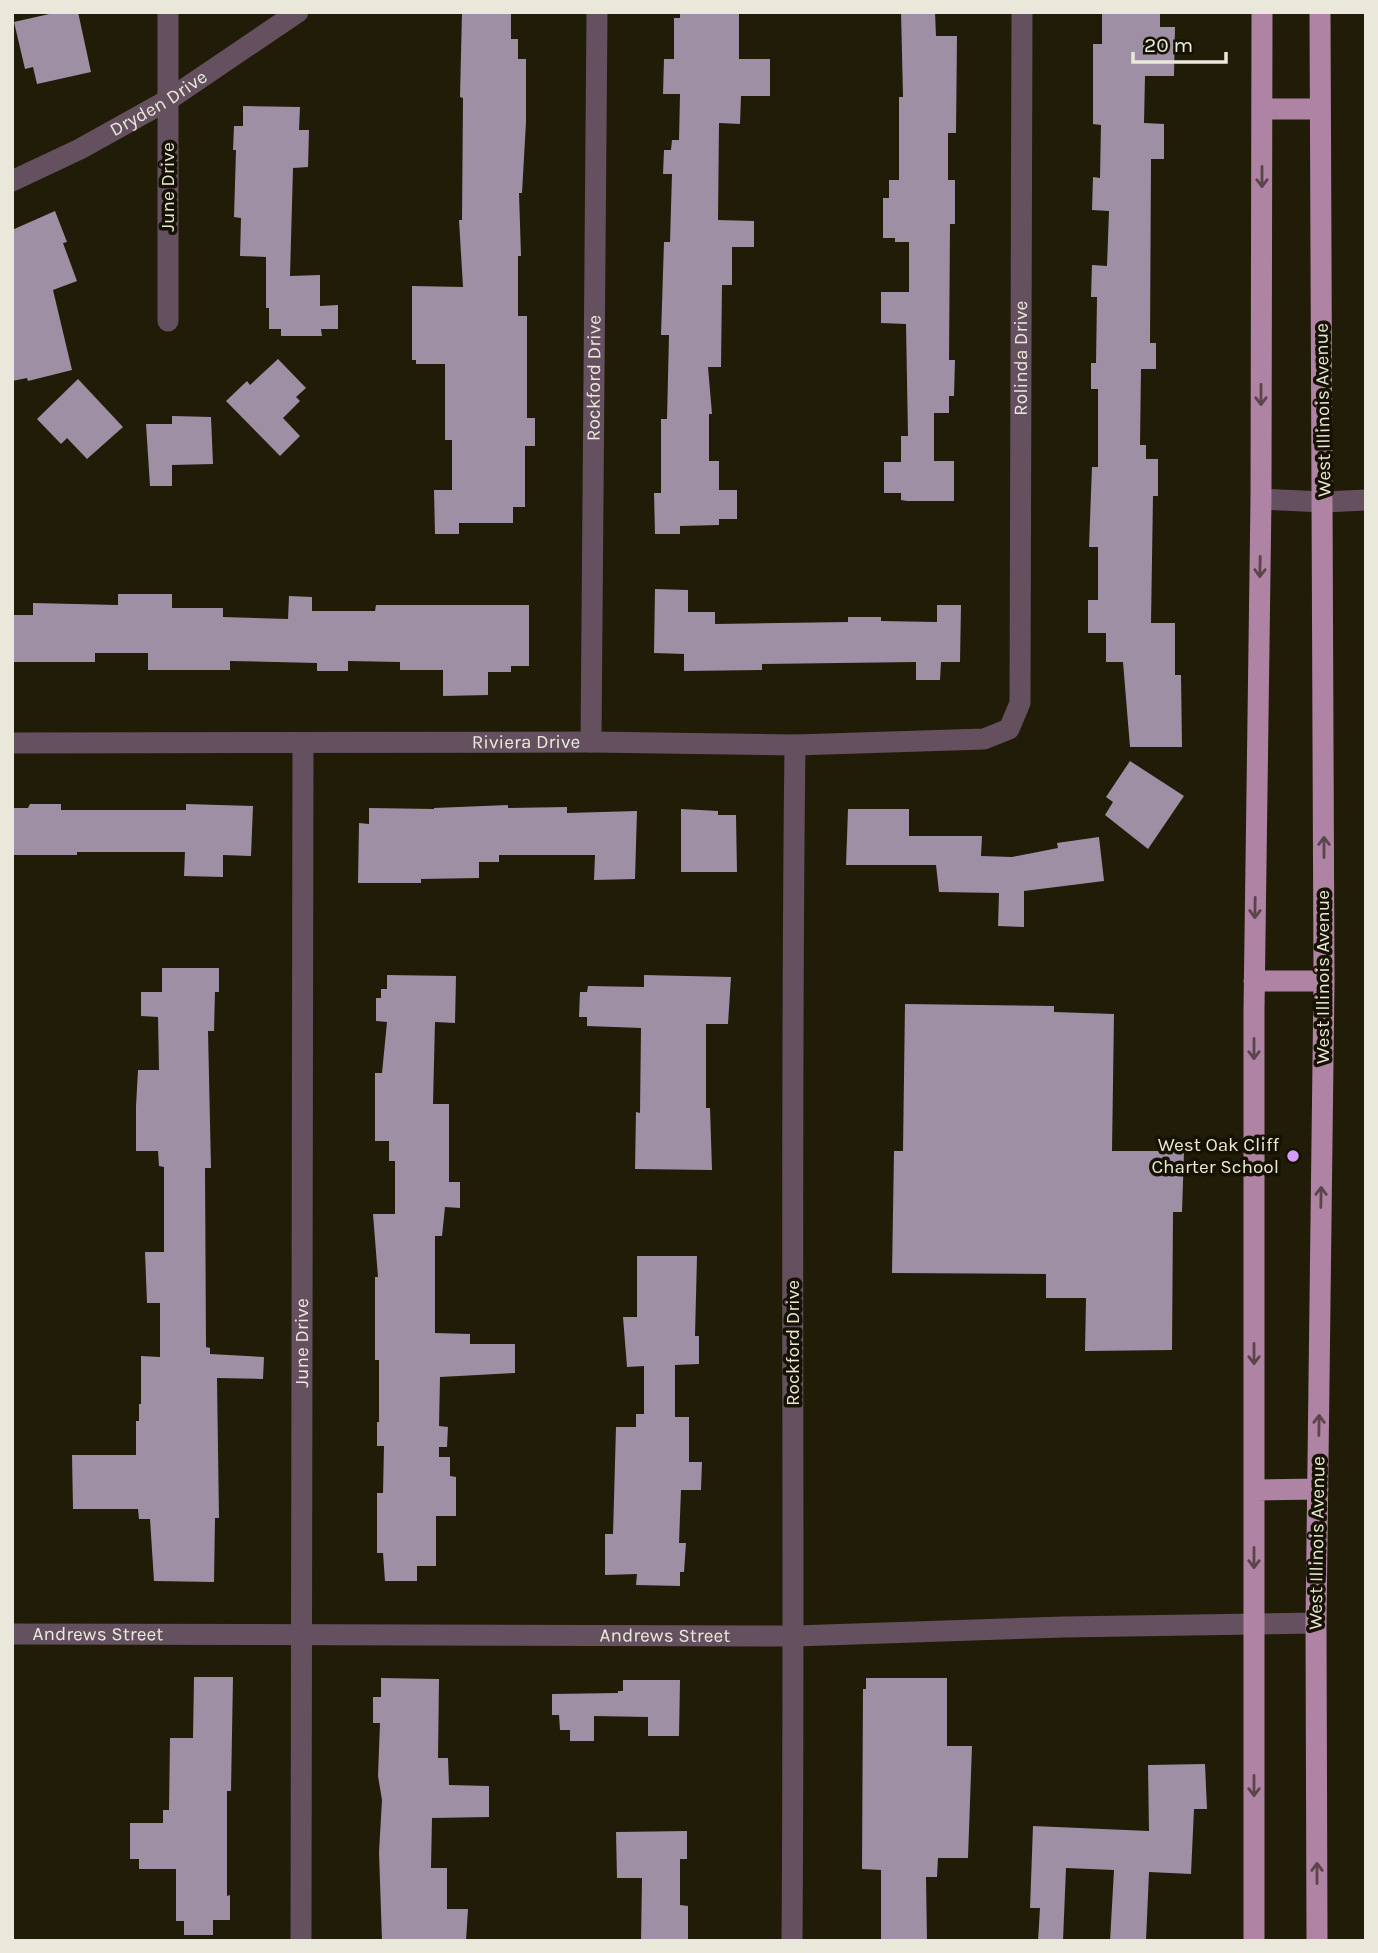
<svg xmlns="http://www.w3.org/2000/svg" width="1378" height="1953" viewBox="0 0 1378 1953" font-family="Karla,sans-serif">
<rect width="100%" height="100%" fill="#201c07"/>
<!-- building -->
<path fill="#9e8fa5" d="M 58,12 L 78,12 L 91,72 L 37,84 L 33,67 L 25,69 L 14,22 Z
M 462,12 L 511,12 L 511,39 L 518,39 L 518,59 L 526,59 L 526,122 L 522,193 L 519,193 L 521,256 L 518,256 L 518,316 L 527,316 L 527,418 L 535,418 L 535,446 L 525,446 L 525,507 L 513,507 L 513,523 L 459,523 L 459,534 L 435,534 L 434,490 L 452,490 L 452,440 L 445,440 L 445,364 L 416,364 L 416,360 L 412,360 L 412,286 L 463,287 L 459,220 L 462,220 L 463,98 L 460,97 Z
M 680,12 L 739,12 L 739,59 L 770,59 L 770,96 L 741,96 L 740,124 L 719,123 L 718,220 L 754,221 L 754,247 L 732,247 L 732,285 L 722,285 L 721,367 L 708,367 L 712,414 L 709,414 L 709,461 L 719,461 L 719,490 L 737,490 L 737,519 L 719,519 L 719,525 L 680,526 L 680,534 L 655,534 L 654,493 L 661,493 L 661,419 L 667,419 L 669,335 L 661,335 L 664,242 L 670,242 L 672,174 L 663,174 L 664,150 L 671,150 L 672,140 L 679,140 L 680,94 L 663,94 L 664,59 L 674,59 L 674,18 L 680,18 Z
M 901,12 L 935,12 L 936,36 L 957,36 L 956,133 L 948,133 L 948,180 L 955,180 L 955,224 L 950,224 L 949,360 L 955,360 L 954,396 L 949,396 L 949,413 L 934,413 L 934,461 L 954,461 L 954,501 L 907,501 L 901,500 L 901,493 L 884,493 L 884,462 L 901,462 L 901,436 L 908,436 L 906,324 L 881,323 L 881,292 L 909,292 L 909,242 L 895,242 L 895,238 L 883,238 L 883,198 L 889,198 L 889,180 L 899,180 L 899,97 L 903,97 Z
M 1102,12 L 1160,12 L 1160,27 L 1175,27 L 1174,76 L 1145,76 L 1144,123 L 1164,124 L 1164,159 L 1151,159 L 1150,343 L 1156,343 L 1156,369 L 1141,369 L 1140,445 L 1146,445 L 1146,459 L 1158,459 L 1158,496 L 1153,496 L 1151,623 L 1175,623 L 1175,675 L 1181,675 L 1182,747 L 1130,747 L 1123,662 L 1106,662 L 1106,633 L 1088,633 L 1088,600 L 1098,600 L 1098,547 L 1089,547 L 1092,467 L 1098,467 L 1098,389 L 1091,389 L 1091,363 L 1096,363 L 1097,297 L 1091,297 L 1092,265 L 1107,266 L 1109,211 L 1092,210 L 1093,177 L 1100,178 L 1101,125 L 1093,124 L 1093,44 L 1102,44 Z
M 243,106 L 300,107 L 299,130 L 309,130 L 308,167 L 293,168 L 290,276 L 320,275 L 320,306 L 338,305 L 338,329 L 321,329 L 322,336 L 281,336 L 281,329 L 269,329 L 269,308 L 266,308 L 266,257 L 240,256 L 241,218 L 234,217 L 236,150 L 233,150 L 234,126 L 243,126 Z
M 55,211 L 67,242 L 63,243 L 77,281 L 53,290 L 72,370 L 28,381 L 27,378 L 12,381 L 12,230 Z
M 278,359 L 306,388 L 296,397 L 300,401 L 283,418 L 300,436 L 280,456 L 226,401 L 247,381 L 250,385 Z
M 78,379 L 123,427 L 87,459 L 67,438 L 61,444 L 37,419 Z
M 172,416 L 211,417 L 213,464 L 172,465 L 172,486 L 150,486 L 146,424 L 172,424 Z
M 655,589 L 688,590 L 688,612 L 715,612 L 715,624 L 848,622 L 848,617 L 881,617 L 881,621 L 937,622 L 937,605 L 961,605 L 960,662 L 941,662 L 940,680 L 916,680 L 916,662 L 762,664 L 762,670 L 684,671 L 684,654 L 654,653 Z
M 118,594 L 172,594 L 172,608 L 223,608 L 223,617 L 288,619 L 289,596 L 312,597 L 312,611 L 375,611 L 376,605 L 529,605 L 529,666 L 511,666 L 511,672 L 488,672 L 488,695 L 443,696 L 443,670 L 400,670 L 400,662 L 348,661 L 348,671 L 317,671 L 317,663 L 230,661 L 230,670 L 148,670 L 148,653 L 95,653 L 95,662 L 12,662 L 12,615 L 33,615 L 33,603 L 118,605 Z
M 1130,761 L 1184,796 L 1148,849 L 1105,815 L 1113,802 L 1106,797 Z
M 30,804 L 61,804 L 61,810 L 186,810 L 186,804 L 253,806 L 251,856 L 223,855 L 223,877 L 184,876 L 185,852 L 77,852 L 77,855 L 12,855 L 12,808 L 28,808 Z
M 508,805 L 508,808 L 567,807 L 567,813 L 637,811 L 635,879 L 594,880 L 595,855 L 499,855 L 499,862 L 479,862 L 479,878 L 421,879 L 421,883 L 358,883 L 359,823 L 369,824 L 369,808 L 434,809 L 434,808 Z
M 681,809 L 718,811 L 718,815 L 736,815 L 737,872 L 681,872 Z
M 848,809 L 909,809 L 909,836 L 982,836 L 981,856 L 1012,857 L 1058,848 L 1057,843 L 1099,837 L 1104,881 L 1024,891 L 1024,927 L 998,926 L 999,893 L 939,892 L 936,865 L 846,865 Z
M 162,968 L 219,968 L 219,992 L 215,992 L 214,1031 L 208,1031 L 211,1168 L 205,1168 L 206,1347 L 210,1348 L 210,1354 L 264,1357 L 263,1379 L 217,1378 L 219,1518 L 215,1518 L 214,1582 L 154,1581 L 150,1519 L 139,1519 L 138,1509 L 73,1509 L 72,1455 L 136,1455 L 136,1421 L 139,1421 L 139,1404 L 141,1404 L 141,1356 L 160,1357 L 160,1303 L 147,1303 L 145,1252 L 164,1252 L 164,1167 L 159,1166 L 158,1151 L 136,1151 L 136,1106 L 138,1070 L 159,1070 L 158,1017 L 141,1016 L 141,992 L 162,992 Z
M 387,975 L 456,976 L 455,1023 L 435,1022 L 433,1104 L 449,1104 L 449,1182 L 460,1182 L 460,1208 L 445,1207 L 442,1236 L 435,1236 L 435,1333 L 470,1334 L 470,1344 L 515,1344 L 515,1373 L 440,1377 L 439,1426 L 448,1427 L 447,1447 L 439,1447 L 439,1457 L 450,1457 L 450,1476 L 456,1477 L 456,1516 L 436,1516 L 436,1566 L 417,1566 L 417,1581 L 385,1581 L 383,1553 L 377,1553 L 377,1493 L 383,1493 L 384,1446 L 377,1446 L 377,1422 L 379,1422 L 379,1360 L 375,1360 L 375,1277 L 378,1277 L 373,1214 L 395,1214 L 395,1161 L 389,1161 L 389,1141 L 375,1141 L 375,1073 L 382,1073 L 387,1022 L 376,1021 L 376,998 L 381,998 L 381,989 L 387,989 Z
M 644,975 L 731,977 L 728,1024 L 706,1024 L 706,1108 L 710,1108 L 712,1170 L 635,1169 L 636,1112 L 640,1113 L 641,1028 L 587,1026 L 587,1017 L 579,1017 L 580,992 L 587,992 L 588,986 L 644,987 Z
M 905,1004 L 1054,1006 L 1054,1012 L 1114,1014 L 1112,1151 L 1184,1151 L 1182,1212 L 1173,1212 L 1172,1350 L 1085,1351 L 1086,1298 L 1046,1298 L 1046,1274 L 892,1273 L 894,1151 L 903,1151 Z
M 637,1256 L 697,1256 L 695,1336 L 699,1336 L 699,1364 L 675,1365 L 675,1417 L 689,1417 L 689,1462 L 702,1462 L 701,1490 L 681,1490 L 679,1543 L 686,1543 L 684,1572 L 680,1572 L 680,1586 L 636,1585 L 637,1574 L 605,1575 L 605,1534 L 613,1534 L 616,1427 L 636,1427 L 636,1414 L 644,1414 L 644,1366 L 627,1367 L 623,1317 L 637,1317 Z
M 194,1677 L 233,1677 L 231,1791 L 227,1791 L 227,1896 L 230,1895 L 230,1920 L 213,1920 L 213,1935 L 184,1935 L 184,1921 L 176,1921 L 176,1869 L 139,1869 L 139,1859 L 130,1859 L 130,1823 L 163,1823 L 163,1810 L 169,1810 L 170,1738 L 193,1738 Z
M 381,1678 L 439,1679 L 438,1758 L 448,1758 L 449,1785 L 489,1786 L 489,1817 L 432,1818 L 431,1868 L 447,1868 L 447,1909 L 468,1909 L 466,1941 L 382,1941 L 379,1852 L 382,1800 L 378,1776 L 380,1723 L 373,1723 L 373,1697 L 381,1697 Z
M 866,1678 L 947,1678 L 947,1746 L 972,1746 L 968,1858 L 938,1858 L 937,1877 L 926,1877 L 927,1941 L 881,1941 L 881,1870 L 862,1869 L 863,1689 L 866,1689 Z
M 623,1680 L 680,1680 L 679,1736 L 648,1736 L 648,1717 L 594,1716 L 594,1741 L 570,1741 L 570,1730 L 560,1730 L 559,1715 L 552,1715 L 552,1694 L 618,1693 L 618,1691 L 623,1691 Z
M 1205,1764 L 1207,1809 L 1194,1809 L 1191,1874 L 1149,1872 L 1146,1941 L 1110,1941 L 1114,1870 L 1066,1868 L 1063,1941 L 1038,1941 L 1040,1908 L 1030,1908 L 1033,1826 L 1149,1831 L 1148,1765 Z
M 687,1831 L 687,1859 L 680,1859 L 680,1905 L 688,1906 L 688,1941 L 641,1941 L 642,1878 L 617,1878 L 616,1832 Z"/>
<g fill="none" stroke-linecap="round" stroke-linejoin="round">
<!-- minor -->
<g stroke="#64505f" stroke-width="21">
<path id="s1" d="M 12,181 L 80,149 L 168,100 L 298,12"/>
<path d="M 168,321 L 168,12"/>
<path d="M 1261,499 L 1324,502 L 1366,500"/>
<path id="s2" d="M 591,742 L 597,12"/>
<path id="s3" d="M 12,743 L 591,742 L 795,745 L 984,739 L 1009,729 L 1020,703 L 1022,12"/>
<path id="s4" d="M 12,1634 L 795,1636 L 1064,1627 L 1316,1623"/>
<path id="s5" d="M 301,1941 L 303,744"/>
<path d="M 792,1941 C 795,1542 790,1144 795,745"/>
</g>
<!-- major -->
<path stroke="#af83a4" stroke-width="21" d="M 1262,109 L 1319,109
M 1254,981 L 1324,981
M 1254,1490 L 1318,1489
M 1254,1941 L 1254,1009 L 1261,499 L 1262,12
M 1317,1941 L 1316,1623 L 1324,981 L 1320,12"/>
</g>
<!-- one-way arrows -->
<defs><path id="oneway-shaft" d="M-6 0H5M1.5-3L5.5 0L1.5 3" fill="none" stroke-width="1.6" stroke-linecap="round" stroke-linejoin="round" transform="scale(1.75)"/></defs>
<g stroke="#5b454a">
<use href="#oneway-shaft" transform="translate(1262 177) rotate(90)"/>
<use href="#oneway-shaft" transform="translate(1261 395) rotate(90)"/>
<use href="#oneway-shaft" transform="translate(1260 567) rotate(91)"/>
<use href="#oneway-shaft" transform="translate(1324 847) rotate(-90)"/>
<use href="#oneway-shaft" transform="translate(1255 908) rotate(91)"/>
<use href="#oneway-shaft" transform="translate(1254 1049) rotate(90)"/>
<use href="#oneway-shaft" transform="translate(1321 1197) rotate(-89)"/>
<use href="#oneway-shaft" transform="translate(1254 1354) rotate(90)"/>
<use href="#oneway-shaft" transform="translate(1319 1425) rotate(-89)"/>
<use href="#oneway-shaft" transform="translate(1254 1558) rotate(90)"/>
<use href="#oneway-shaft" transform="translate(1254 1786) rotate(90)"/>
<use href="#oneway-shaft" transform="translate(1317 1873) rotate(-90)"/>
</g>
<!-- markers -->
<circle fill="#d79bf9" stroke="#161201" stroke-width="2.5" cx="1293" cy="1156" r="7"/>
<g text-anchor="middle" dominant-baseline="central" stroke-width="7" stroke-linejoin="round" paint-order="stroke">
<!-- street labels -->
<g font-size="19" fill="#eae8da" stroke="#161201">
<text stroke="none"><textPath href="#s1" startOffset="166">Dryden Drive</textPath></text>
<text transform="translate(168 187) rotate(-90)">June Drive</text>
<text stroke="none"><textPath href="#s3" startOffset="1372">Rolinda Drive</textPath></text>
<text stroke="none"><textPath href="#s2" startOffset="364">Rockford Drive</textPath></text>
<text transform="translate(1323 410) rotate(-91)">West Illinois Avenue</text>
<text stroke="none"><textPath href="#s3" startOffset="514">Riviera Drive</textPath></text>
<text transform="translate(1323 977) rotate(-90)">West Illinois Avenue</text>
<text stroke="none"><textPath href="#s5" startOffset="598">June Drive</textPath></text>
<text transform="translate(793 1343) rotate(-90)">Rockford Drive</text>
<text transform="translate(1317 1543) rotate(-89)">West Illinois Avenue</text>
<text stroke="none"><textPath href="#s4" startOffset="86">Andrews Street</textPath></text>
<text stroke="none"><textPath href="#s4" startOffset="653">Andrews Street</textPath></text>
</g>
<!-- poi labels -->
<g font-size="19" fill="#eae8da" stroke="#161201" text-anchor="end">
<text x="1279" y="1145">West Oak Cliff<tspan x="1279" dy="22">Charter School</tspan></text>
</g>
</g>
<!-- border -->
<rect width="1378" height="1953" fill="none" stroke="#eae8da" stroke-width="28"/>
<!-- scale -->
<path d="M1133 52v10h93v-10" fill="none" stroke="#eae8da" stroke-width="3.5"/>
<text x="1144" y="52" font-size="21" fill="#eae8da" stroke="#161201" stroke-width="5" paint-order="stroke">20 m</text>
</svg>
